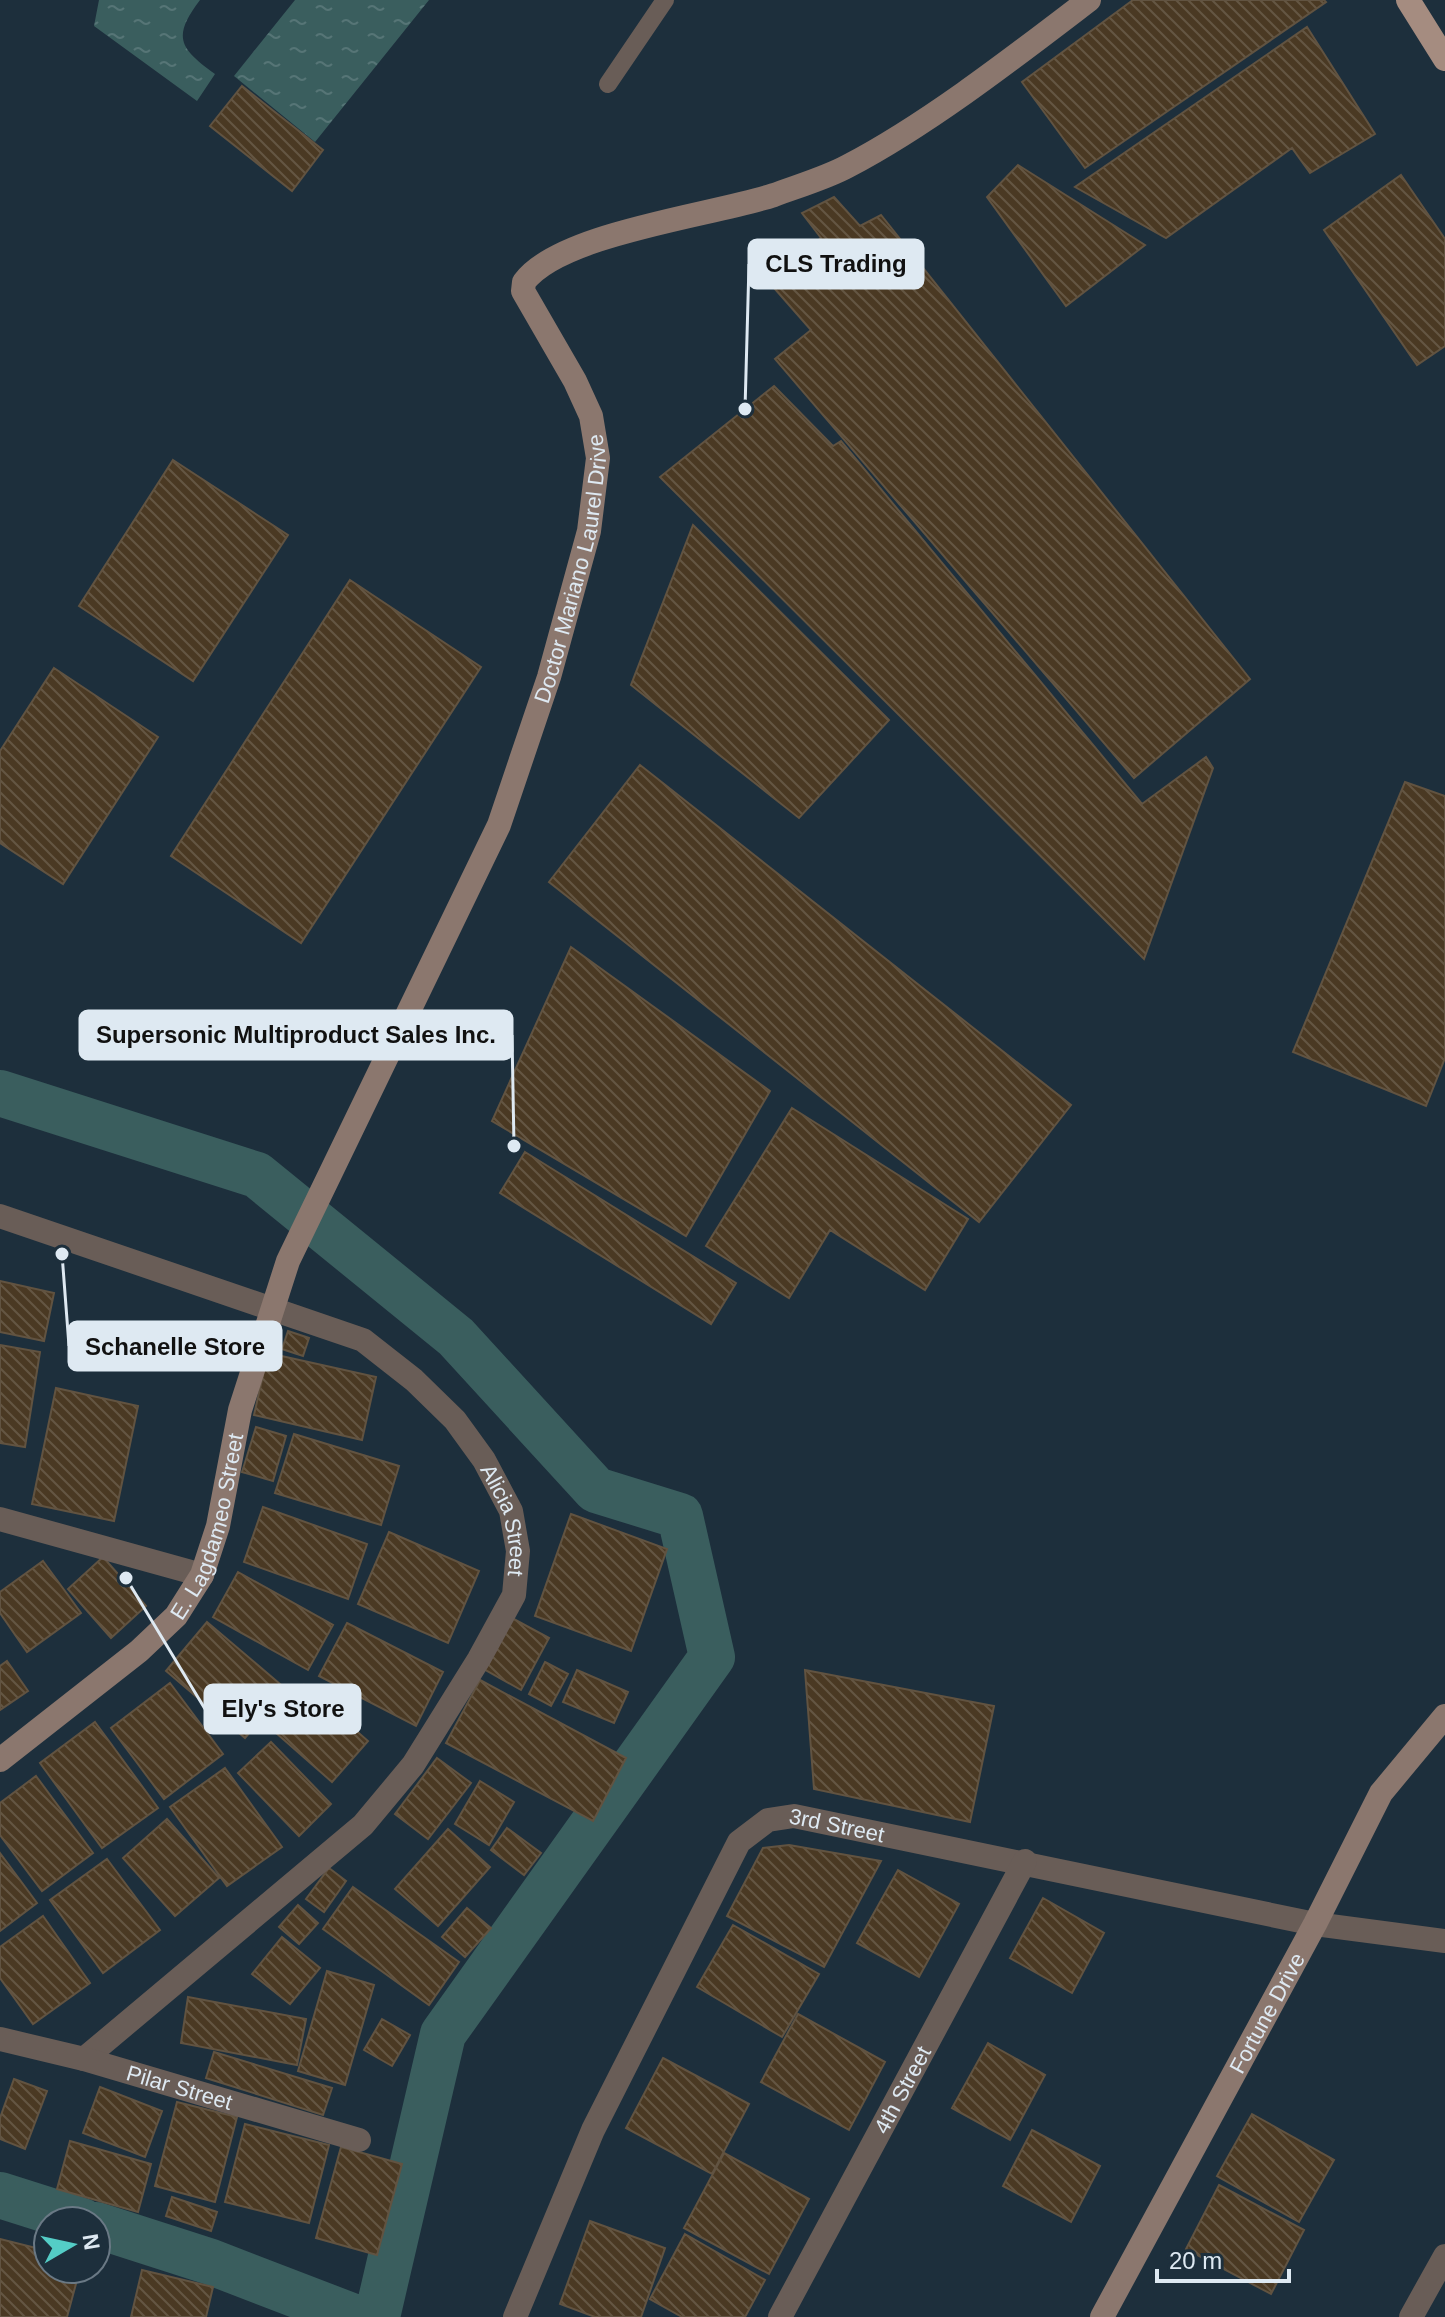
<svg xmlns="http://www.w3.org/2000/svg" width="1445" height="2317" viewBox="0 0 1445 2317" font-family="Helvetica,sans-serif">
<defs>
<pattern id="water-ripples" width="26" height="14" patternUnits="userSpaceOnUse" patternTransform="scale(2)"><rect width="26" height="14" fill="#3a5e5e"/><path d="M2 4q2-2 4 0t4 0M15 11q2-2 4 0t4 0" fill="none" stroke="#567576"/></pattern>
<pattern id="building-back-hatch" width="6" height="6" patternUnits="userSpaceOnUse" patternTransform="scale(2)"><rect width="6" height="6" fill="#4a3923"/><path d="M-1 5l2 2M0 0l6 6M5-1l2 2" fill="none" stroke="#645643"/></pattern>
</defs>
<rect width="100%" height="100%" fill="#1d2f3c"/>
<!-- water -->
<path fill="url(#water-ripples)" d="M 99,0 L 200,0 C 172,37 179,48 215,74 L 197,101 L 94,26 Z
M 295,0 L 429,0 L 315,142 L 234,76 Z"/>
<g fill="none" stroke-linecap="round" stroke-linejoin="round">
<!-- canal -->
<path stroke="#3a5e5e" stroke-width="46" d="M 0,1093 L 257,1175 L 456,1337 L 596,1490 L 680,1516 L 712,1657 L 443,2034 L 377,2317
M 0,2195 L 82,2221
M 96,2225 L 211,2262 L 354,2317"/>
</g>
<!-- building -->
<path fill="url(#building-back-hatch)" stroke="#615341" stroke-width="2" d="M 1133,0 L 1324,0 L 1326,2 L 1085,168 L 1022,82 Z
M 1307,27 L 1375,134 L 1310,173 L 1292,148 L 1166,238 L 1075,187 Z
M 242,86 L 323,150 L 292,191 L 210,126 Z
M 1018,165 L 1145,245 L 1066,306 L 987,197 Z
M 1401,175 L 1445,239 L 1445,346 L 1417,365 L 1324,230 Z
M 834,197 L 860,226 L 881,215 L 1250,679 L 1134,778 L 775,359 L 811,330 L 768,281 L 821,238 L 802,213 Z
M 774,386 L 833,446 L 841,441 L 1142,804 L 1206,757 L 1213,768 L 1144,959 L 660,477 Z
M 173,460 L 288,535 L 193,681 L 79,606 Z
M 693,525 L 889,720 L 799,818 L 631,685 Z
M 350,580 L 481,667 L 301,943 L 171,856 Z
M 54,668 L 158,737 L 63,884 L 0,843 L 0,751 Z
M 640,765 L 1071,1105 L 979,1222 L 549,882 Z
M 1405,782 L 1445,796 L 1445,1058 L 1426,1106 L 1293,1052 Z
M 571,947 L 770,1091 L 686,1236 L 492,1121 Z
M 792,1108 L 968,1219 L 925,1290 L 830,1230 L 789,1298 L 706,1246 Z
M 525,1152 L 736,1283 L 711,1324 L 500,1193 Z
M 0,1281 L 54,1293 L 44,1341 L 0,1332 Z
M 288,1331 L 309,1338 L 303,1356 L 282,1349 Z
M 0,1345 L 40,1352 L 25,1447 L 0,1443 Z
M 268,1353 L 376,1377 L 362,1440 L 254,1415 Z
M 56,1388 L 138,1406 L 114,1521 L 32,1504 Z
M 256,1427 L 286,1436 L 273,1481 L 242,1472 Z
M 294,1434 L 399,1466 L 381,1525 L 275,1493 Z
M 263,1507 L 367,1544 L 348,1599 L 244,1562 Z
M 571,1514 L 667,1549 L 631,1651 L 535,1616 Z
M 389,1532 L 479,1571 L 448,1643 L 358,1604 Z
M 103,1557 L 146,1606 L 111,1638 L 68,1589 Z
M 43,1561 L 81,1613 L 27,1652 L 0,1613 L 0,1592 Z
M 238,1572 L 333,1625 L 308,1670 L 213,1617 Z
M 510,1617 L 549,1638 L 521,1690 L 482,1668 Z
M 207,1622 L 286,1689 L 245,1738 L 166,1671 Z
M 347,1623 L 443,1672 L 416,1726 L 319,1676 Z
M 7,1661 L 28,1691 L 0,1710 L 0,1666 Z
M 545,1662 L 568,1674 L 551,1706 L 529,1694 Z
M 577,1670 L 628,1692 L 614,1723 L 563,1702 Z
M 805,1670 L 994,1706 L 970,1822 L 814,1789 Z
M 480,1680 L 626,1758 L 593,1821 L 446,1743 Z
M 170,1683 L 223,1754 L 164,1799 L 111,1728 Z
M 304,1685 L 368,1741 L 332,1782 L 268,1726 Z
M 95,1722 L 158,1808 L 102,1848 L 40,1763 Z
M 271,1742 L 331,1804 L 299,1836 L 238,1773 Z
M 437,1758 L 471,1783 L 428,1839 L 395,1814 Z
M 225,1768 L 282,1847 L 227,1886 L 170,1807 Z
M 36,1776 L 93,1853 L 42,1891 L 0,1835 L 0,1803 Z
M 480,1781 L 514,1802 L 489,1845 L 455,1824 Z
M 167,1819 L 219,1878 L 175,1916 L 123,1858 Z
M 507,1828 L 541,1853 L 524,1875 L 491,1850 Z
M 448,1829 L 490,1867 L 438,1926 L 395,1889 Z
M 789,1845 L 881,1861 L 824,1967 L 727,1916 L 763,1848 Z
M 0,1853 L 37,1903 L 0,1931 Z
M 107,1859 L 160,1930 L 103,1973 L 50,1900 Z
M 329,1868 L 346,1881 L 324,1912 L 306,1899 Z
M 898,1870 L 959,1904 L 919,1977 L 857,1943 Z
M 353,1887 L 459,1962 L 429,2005 L 323,1929 Z
M 1043,1898 L 1104,1933 L 1072,1993 L 1010,1958 Z
M 298,1905 L 318,1923 L 299,1944 L 279,1927 Z
M 467,1908 L 491,1928 L 465,1957 L 442,1937 Z
M 43,1916 L 90,1983 L 33,2024 L 0,1978 L 0,1947 Z
M 733,1925 L 819,1974 L 782,2037 L 697,1987 Z
M 282,1937 L 320,1968 L 290,2004 L 252,1974 Z
M 327,1971 L 374,1985 L 345,2085 L 298,2071 Z
M 188,1997 L 306,2019 L 297,2065 L 181,2043 Z
M 798,2014 L 885,2062 L 849,2130 L 761,2082 Z
M 382,2019 L 410,2035 L 392,2066 L 364,2050 Z
M 988,2043 L 1045,2075 L 1010,2140 L 952,2108 Z
M 214,2052 L 332,2088 L 323,2115 L 206,2078 Z
M 663,2058 L 749,2104 L 712,2174 L 626,2128 Z
M 14,2079 L 47,2091 L 25,2149 L 0,2139 L 0,2118 Z
M 100,2087 L 162,2111 L 145,2157 L 83,2133 Z
M 177,2102 L 237,2117 L 215,2202 L 155,2186 Z
M 1252,2114 L 1334,2160 L 1299,2222 L 1217,2176 Z
M 245,2124 L 329,2145 L 309,2223 L 225,2202 Z
M 1032,2130 L 1100,2166 L 1071,2222 L 1003,2186 Z
M 70,2141 L 151,2164 L 138,2212 L 57,2189 Z
M 341,2147 L 402,2164 L 377,2255 L 316,2238 Z
M 724,2153 L 809,2199 L 769,2274 L 684,2228 Z
M 1219,2185 L 1304,2230 L 1271,2294 L 1186,2249 Z
M 172,2197 L 217,2212 L 211,2231 L 166,2216 Z
M 590,2221 L 665,2248 L 641,2317 L 595,2317 L 560,2304 Z
M 685,2234 L 765,2280 L 745,2317 L 682,2317 L 650,2299 Z
M 0,2239 L 48,2251 L 48,2269 L 80,2269 L 67,2317 L 0,2317 Z
M 142,2270 L 213,2287 L 206,2317 L 131,2317 Z"/>
<g fill="none" stroke-linecap="round" stroke-linejoin="round">
<!-- lane -->
<path stroke="#695d57" stroke-width="18" d="M 608,84 L 665,0"/>
<!-- street -->
<g stroke="#695d57" stroke-width="24">
<path id="s1" d="M 0,1216 L 363,1340 L 414,1380 L 455,1420 L 484,1460 L 511,1511 L 518,1551 L 514,1595 L 479,1659 L 413,1765 L 363,1825 L 84,2059"/>
<path d="M 0,1519 L 202,1575"/>
<path id="s2" d="M 0,2039 L 84,2059 L 359,2140"/>
<path id="s3" d="M 515,2317 L 593,2130 L 739,1842 L 768,1820 L 794,1816 L 1315,1924 L 1445,1941"/>
<path id="s4" d="M 780,2317 L 1025,1861"/>
<path d="M 1411,2317 L 1445,2256"/>
</g>
<!-- secondary -->
<g stroke="#8b776e" stroke-width="24">
<path id="s5" d="M 0,1760 L 139,1651 L 176,1616 L 202,1575 L 218,1526 L 240,1410 L 288,1261 L 499,825 L 549,677 L 589,531 L 598,458 L 591,416 L 575,381 L 523,291 L 524,282 C 560,233 714,215 774,195 C 798,186 826,178 848,166 C 927,125 1017,55 1089,0"/>
<path id="s6" d="M 1102,2317 L 1315,1924 L 1381,1793 L 1445,1716"/>
</g>
<!-- primary -->
<path stroke="#a58c80" stroke-width="24" d="M 1408,0 L 1445,59"/>
</g>
<g text-anchor="middle" dominant-baseline="central" stroke-width="8" stroke-linejoin="round" paint-order="stroke">
<!-- street labels -->
<g font-size="22" fill="#dee9f2" stroke="#1d2f3c">
<text stroke="none"><textPath href="#s5" startOffset="1354">Doctor Mariano Laurel Drive</textPath></text>
<text stroke="none"><textPath href="#s1" startOffset="620">Alicia Street</textPath></text>
<text stroke="none"><textPath href="#s5" startOffset="324">E. Lagdameo Street</textPath></text>
<text stroke="none"><textPath href="#s3" startOffset="632">3rd Street</textPath></text>
<text stroke="none"><textPath href="#s6" startOffset="346">Fortune Drive</textPath></text>
<text stroke="none"><textPath href="#s2" startOffset="186">Pilar Street</textPath></text>
<text stroke="none"><textPath href="#s4" startOffset="258">4th Street</textPath></text>
</g>
</g>
<!-- callouts -->
<path fill="none" stroke="#dee9f2" stroke-width="3" d="M745 409L749 264M514 1146L512 1035M62 1254L69 1346M126 1578L205 1709"/>
<g fill="#dee9f2" stroke="#1d2f3c" stroke-width="3">
<circle cx="745" cy="409" r="8"/>
<circle cx="514" cy="1146" r="8"/>
<circle cx="62" cy="1254" r="8"/>
<circle cx="126" cy="1578" r="8"/>
</g>
<g fill="#dee9f2" stroke="#dee9f2" stroke-width="3">
<rect x="749" y="240" width="174" height="48" rx="8"/>
<rect x="80" y="1011" width="432" height="48" rx="8"/>
<rect x="69" y="1322" width="212" height="48" rx="8"/>
<rect x="205" y="1685" width="155" height="48" rx="8"/>
</g>
<g font-size="24" text-anchor="middle" font-weight="bold" fill="#111">
<text x="836" y="272">CLS Trading</text>
<text x="296" y="1043">Supersonic Multiproduct Sales Inc.</text>
<text x="175" y="1355">Schanelle Store</text>
<text x="283" y="1717">Ely's Store</text>
</g>
<!-- north arrow -->
<g transform="translate(72 2245) rotate(81)"><circle r="38" fill="#1d2f3c" stroke="#6a7985" stroke-width="2"/>
<path d="M0-6L14 30L0 20L-14 30Z" fill="#54cdc6"/>
<text y="-12" font-size="22" font-weight="bold" text-anchor="middle" fill="#dee9f2">N</text>
</g>
<!-- scale -->
<path d="M1157 2269v12h132v-12" fill="none" stroke="#dee9f2" stroke-width="4"/>
<text x="1169" y="2269" font-size="24" fill="#dee9f2" stroke="#1d2f3c" stroke-width="6" paint-order="stroke">20 m</text>
</svg>
